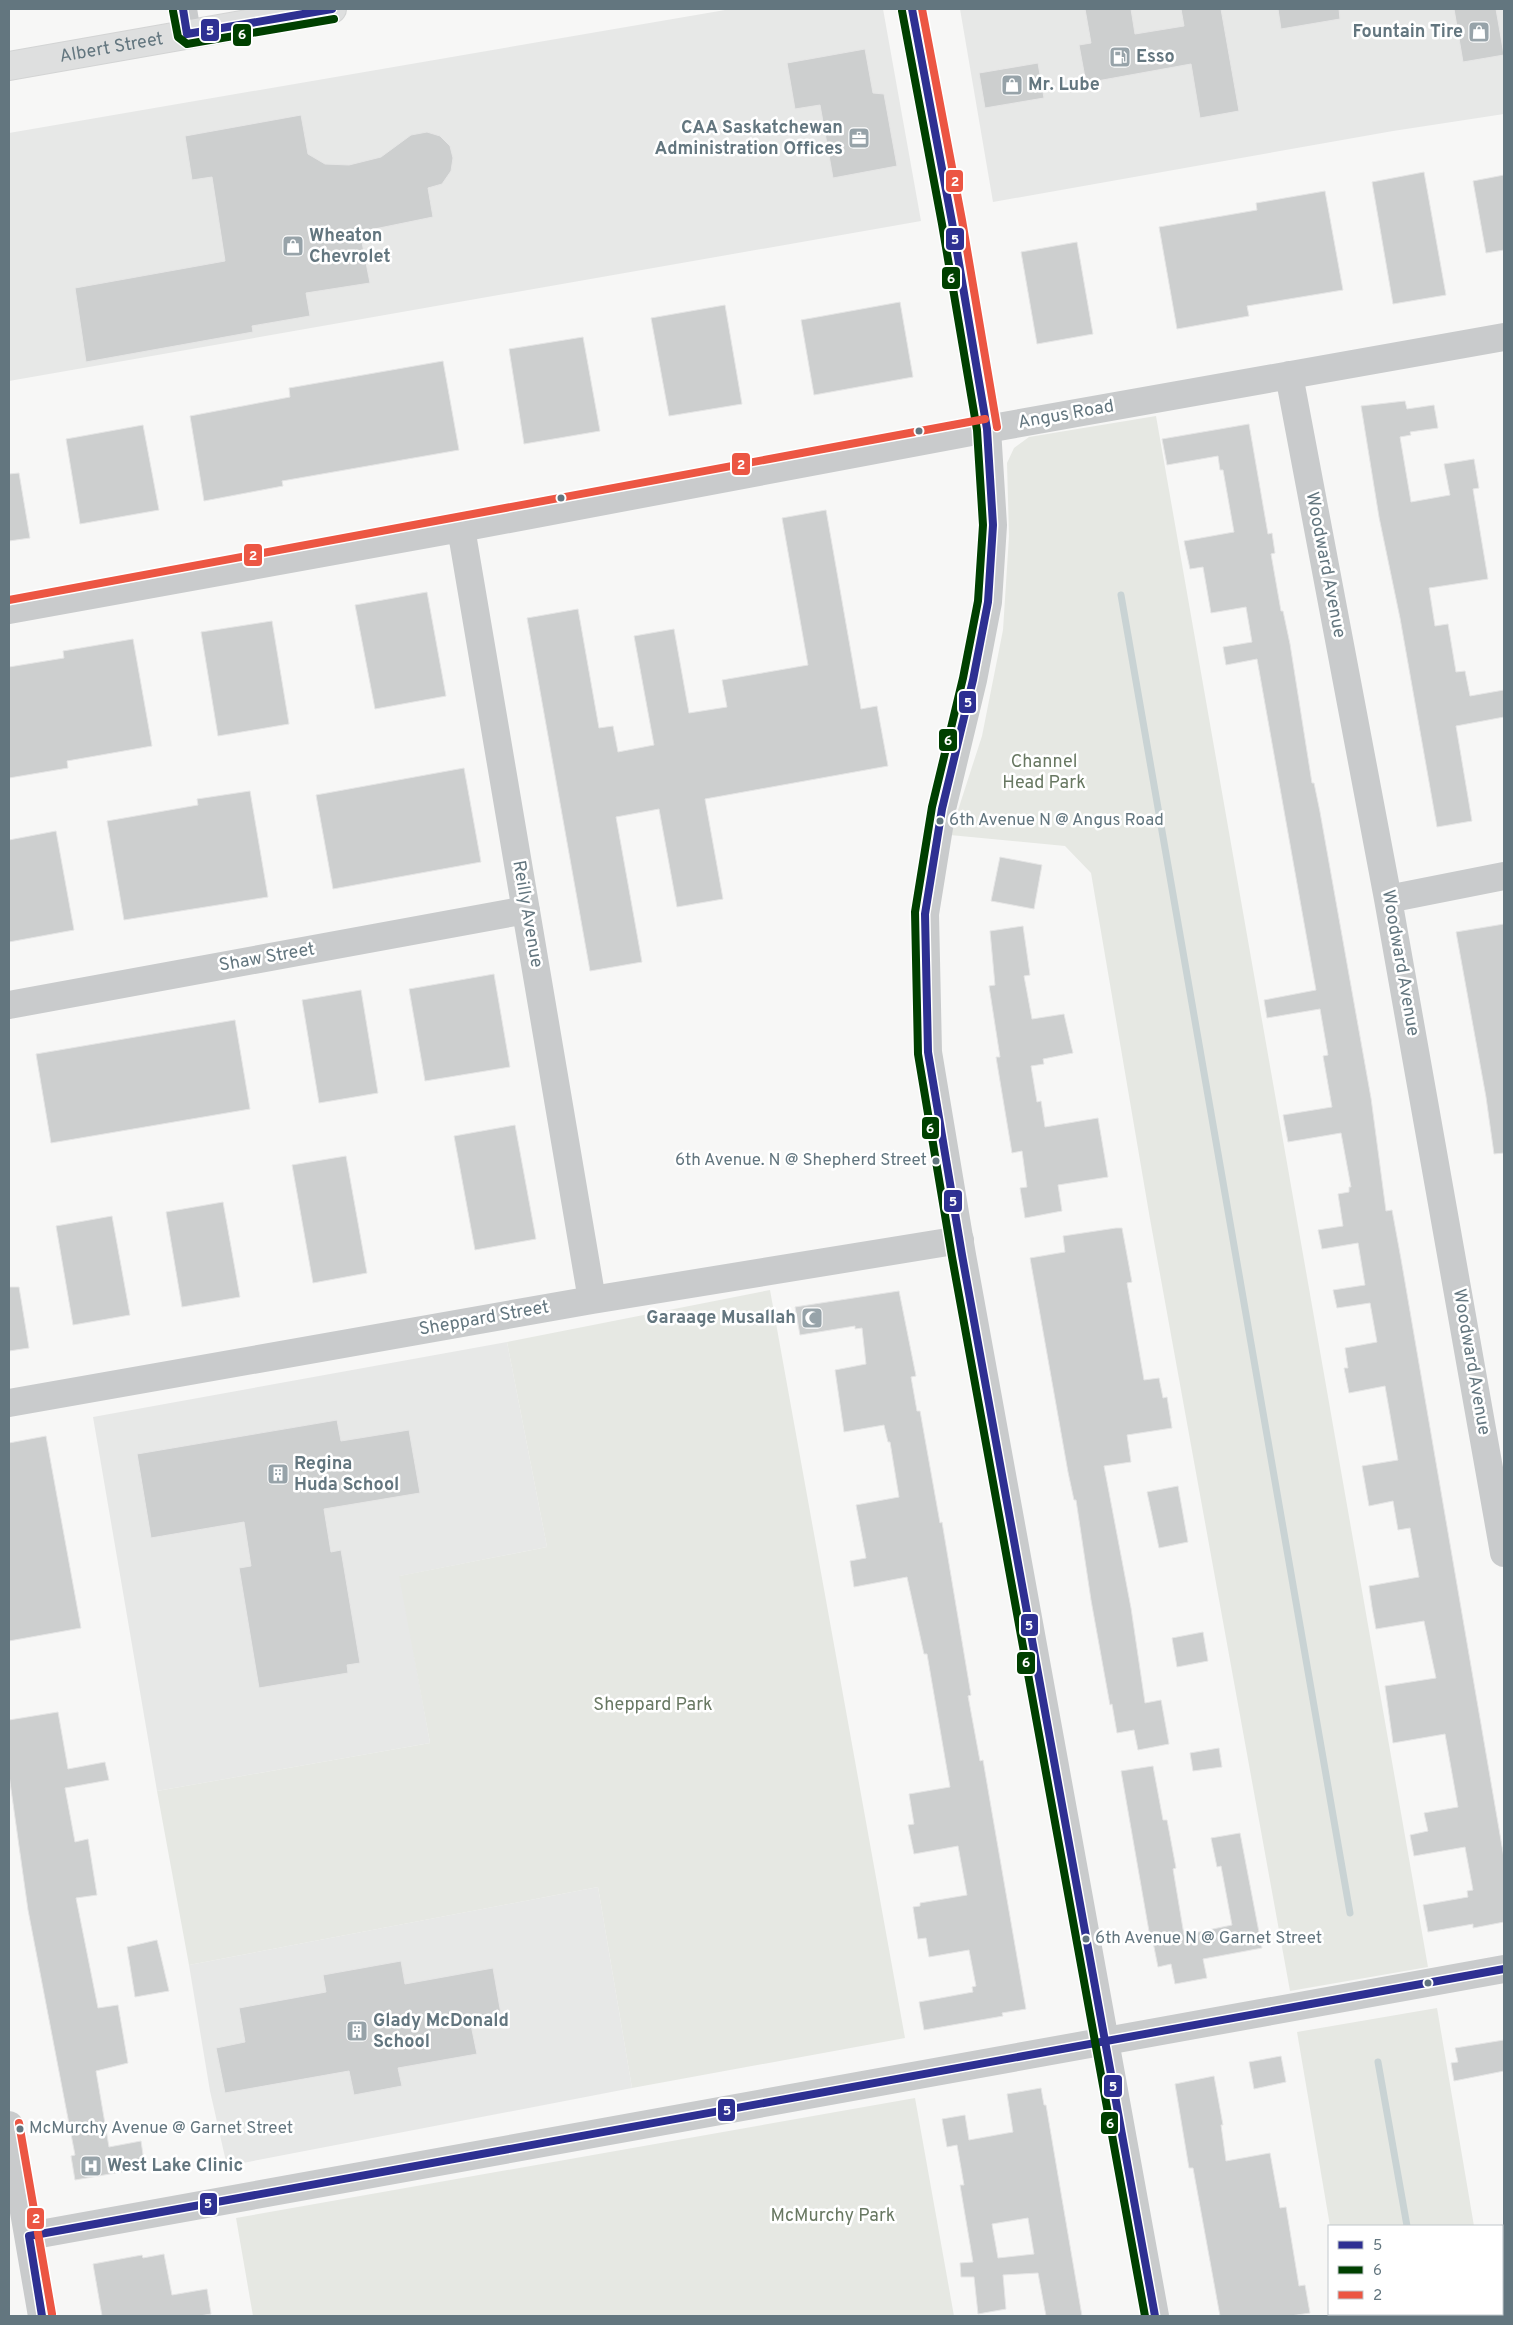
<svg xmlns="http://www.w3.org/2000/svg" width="1513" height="2325" viewBox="0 0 1513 2325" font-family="Overpass,sans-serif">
<rect width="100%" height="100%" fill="#f7f7f6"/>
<!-- built -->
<path fill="#e7e8e7" d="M 731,9 L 883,9 L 921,221 L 9,381 L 9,133 Z
M 960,9 L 1504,9 L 1504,114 L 1393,131 L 993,202 Z
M 507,1342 L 547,1547 L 400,1576 L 430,1743 L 157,1791 L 93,1417 Z
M 598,1887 L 632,2088 L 227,2166 L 210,2091 L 189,1965 Z"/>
<!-- green -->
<path fill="#e6e8e3" d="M 1156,416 L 1428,1967 L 1290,1991 L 1150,1219 L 1091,873 L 1065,846 L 950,835 L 982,736 L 1003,630 L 1009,536 L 1007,463 L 1014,448 L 1029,437 Z
M 770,1290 L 905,2038 L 632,2088 L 598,1887 L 189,1965 L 157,1791 L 430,1743 L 399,1576 L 547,1547 L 507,1342 Z
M 1437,2008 L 1474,2226 L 1330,2226 L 1297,2032 Z
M 915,2098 L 954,2316 L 253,2316 L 236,2218 Z
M 1345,2314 L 1489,2314 L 1490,2316 L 1346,2316 Z"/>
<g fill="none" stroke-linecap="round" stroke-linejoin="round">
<!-- stream -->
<path stroke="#c9d3d4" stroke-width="7" d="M 1121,595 L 1350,1913
M 1378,2062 L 1407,2226
M 1423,2314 L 1423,2316"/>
</g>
<!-- building -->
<path fill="#cdcfcf" stroke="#e6e6e6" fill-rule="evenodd" d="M 1085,9 L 1131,9 L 1135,34 L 1184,26 L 1181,9 L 1221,9 L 1239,111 L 1200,118 L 1191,64 L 1086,83 L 1079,45 L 1091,43 Z
M 1278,9 L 1339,9 L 1340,19 L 1281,29 Z
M 1454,9 L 1496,9 L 1504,55 L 1463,62 Z
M 865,49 L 873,93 L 884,94 L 897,166 L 833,178 L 820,105 L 795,109 L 787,63 Z
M 1038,63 L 1044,98 L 985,108 L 979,73 Z
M 301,115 L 308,154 L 325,164 L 349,165 L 381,157 L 411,135 L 427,132 L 440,136 L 450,146 L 453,158 L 451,171 L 442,184 L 428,188 L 433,217 L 360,232 L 370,283 L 306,293 L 310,316 L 252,326 L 253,332 L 86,362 L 75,288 L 225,261 L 212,177 L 192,180 L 185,136 Z
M 1424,172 L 1446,295 L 1393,304 L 1372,182 Z
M 1504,175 L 1504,250 L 1486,253 L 1473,181 Z
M 1325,191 L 1343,290 L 1247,306 L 1249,316 L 1177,329 L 1159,227 L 1257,210 L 1256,203 Z
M 1077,242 L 1093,334 L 1037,344 L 1021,252 Z
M 900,302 L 913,377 L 814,395 L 801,320 Z
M 725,305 L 742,404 L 669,416 L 651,318 Z
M 583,337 L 600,431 L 524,444 L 509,349 Z
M 443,361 L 459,450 L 282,481 L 283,486 L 204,501 L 190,416 L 290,397 L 289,388 Z
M 1405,401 L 1407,409 L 1434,405 L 1438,428 L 1410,432 L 1411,435 L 1400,437 L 1411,502 L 1450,495 L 1444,464 L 1474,459 L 1479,488 L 1473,489 L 1488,579 L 1429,588 L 1435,626 L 1448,624 L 1456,672 L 1465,671 L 1470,696 L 1504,690 L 1504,717 L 1456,726 L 1472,821 L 1437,827 L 1400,618 L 1379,517 L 1361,406 Z
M 1249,424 L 1268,534 L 1272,533 L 1275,553 L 1271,554 L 1281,611 L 1283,611 L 1290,644 L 1312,783 L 1314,783 L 1320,812 L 1371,1098 L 1386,1211 L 1392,1210 L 1401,1259 L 1504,1858 L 1504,1922 L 1473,1928 L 1473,1924 L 1428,1932 L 1423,1905 L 1468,1897 L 1467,1891 L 1473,1890 L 1465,1847 L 1414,1856 L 1410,1835 L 1428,1831 L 1424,1813 L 1458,1807 L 1445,1734 L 1393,1743 L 1385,1686 L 1436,1678 L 1424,1621 L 1376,1629 L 1372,1607 L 1369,1586 L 1419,1577 L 1410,1528 L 1398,1530 L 1393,1501 L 1369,1506 L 1362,1466 L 1398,1460 L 1385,1386 L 1349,1393 L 1344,1368 L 1348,1368 L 1345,1348 L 1377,1342 L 1370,1303 L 1337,1308 L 1333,1290 L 1365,1285 L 1358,1243 L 1322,1249 L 1318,1230 L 1343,1226 L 1338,1194 L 1349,1192 L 1349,1187 L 1351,1187 L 1341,1133 L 1288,1142 L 1283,1115 L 1332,1107 L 1323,1056 L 1328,1055 L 1320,1009 L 1267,1018 L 1264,1000 L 1316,990 L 1257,659 L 1226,665 L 1223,647 L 1252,642 L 1246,607 L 1211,613 L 1203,567 L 1190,569 L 1184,541 L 1234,532 L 1223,470 L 1220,470 L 1218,456 L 1167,465 L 1162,439 Z
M 143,425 L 159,510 L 80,524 L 66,439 Z
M 19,473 L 30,538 L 9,541 L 9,474 Z
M 826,510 L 861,709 L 877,706 L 888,766 L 705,799 L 723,899 L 677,907 L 659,809 L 616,817 L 642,962 L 590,971 L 527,618 L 578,609 L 599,728 L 613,726 L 618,752 L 654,745 L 634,636 L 674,629 L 689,713 L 727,707 L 722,680 L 808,665 L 782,518 Z
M 427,592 L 446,696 L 375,709 L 355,605 Z
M 272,621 L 289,724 L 218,736 L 201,632 Z
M 133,639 L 152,746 L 67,761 L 68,768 L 9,778 L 9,667 L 64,658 L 63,651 Z
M 464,768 L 481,862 L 333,889 L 316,795 Z
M 250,791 L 268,897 L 124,920 L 107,821 L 198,805 L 197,799 Z
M 56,831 L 74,930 L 9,942 L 9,840 Z
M 1000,857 L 1042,865 L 1034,909 L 991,901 Z
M 1504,924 L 1504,1153 L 1494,1154 L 1486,1097 L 1456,932 Z
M 1023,926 L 1030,975 L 1024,976 L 1032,1019 L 1064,1014 L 1073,1053 L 1043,1059 L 1044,1064 L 1031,1066 L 1037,1102 L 1041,1101 L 1045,1127 L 1098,1118 L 1108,1177 L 1058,1185 L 1062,1211 L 1025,1218 L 1020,1188 L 1027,1187 L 1022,1151 L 1012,1153 L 996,1057 L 1000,1057 L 989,986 L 995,985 L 990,931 Z
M 494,974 L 510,1067 L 425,1081 L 409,989 Z
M 361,990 L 378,1093 L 319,1103 L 302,1000 Z
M 235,1020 L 250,1109 L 51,1143 L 36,1054 Z
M 515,1125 L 536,1239 L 475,1250 L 454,1136 Z
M 346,1156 L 367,1273 L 313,1283 L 292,1165 Z
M 223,1202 L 240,1297 L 182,1307 L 166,1212 Z
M 112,1216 L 130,1315 L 73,1325 L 56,1226 Z
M 1116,1228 L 1122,1228 L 1132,1282 L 1127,1283 L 1144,1380 L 1159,1378 L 1163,1398 L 1167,1397 L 1172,1428 L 1127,1435 L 1131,1462 L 1104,1466 L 1131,1608 L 1145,1703 L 1161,1700 L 1169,1744 L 1138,1750 L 1134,1730 L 1117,1733 L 1112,1704 L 1110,1705 L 1091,1600 L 1076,1500 L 1074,1500 L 1068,1472 L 1030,1258 L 1065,1252 L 1063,1236 Z
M 9,1287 L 19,1287 L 29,1348 L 9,1351 Z
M 899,1291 L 916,1376 L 911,1377 L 917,1411 L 920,1411 L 940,1523 L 942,1522 L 971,1695 L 968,1696 L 980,1761 L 983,1760 L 990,1801 L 1026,2009 L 1002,2013 L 1003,2016 L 924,2030 L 919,2002 L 973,1992 L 972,1987 L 976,1986 L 969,1950 L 929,1957 L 926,1938 L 918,1939 L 913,1907 L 920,1906 L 920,1903 L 967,1895 L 958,1846 L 914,1854 L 908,1825 L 914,1824 L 909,1794 L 950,1787 L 927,1654 L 924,1654 L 907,1577 L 854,1587 L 850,1561 L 866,1558 L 856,1505 L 899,1497 L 890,1442 L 888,1442 L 884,1425 L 844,1432 L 835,1370 L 866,1364 L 862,1328 L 855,1329 L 855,1326 L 800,1335 L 795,1307 Z
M 337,1420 L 341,1441 L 409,1430 L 420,1493 L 324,1509 L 331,1552 L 341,1550 L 360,1663 L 347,1665 L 348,1673 L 259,1688 L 239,1568 L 251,1566 L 244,1522 L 151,1538 L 137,1454 Z
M 46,1436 L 81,1628 L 9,1641 L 9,1443 Z
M 1178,1486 L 1188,1542 L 1159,1548 L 1147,1492 Z
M 1203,1632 L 1208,1661 L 1177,1667 L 1172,1638 Z
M 58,1712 L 68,1769 L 105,1762 L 109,1780 L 65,1788 L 75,1842 L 88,1839 L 97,1895 L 76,1898 L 98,2008 L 118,2005 L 128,2063 L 96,2071 L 109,2147 L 141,2141 L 145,2168 L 75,2180 L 71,2156 L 75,2155 L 28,1910 L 9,1775 L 9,1720 Z
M 1219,1748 L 1222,1767 L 1193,1771 L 1190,1753 Z
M 1153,1766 L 1163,1820 L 1167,1820 L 1176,1868 L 1173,1869 L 1184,1935 L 1232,1925 L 1221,1866 L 1217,1867 L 1211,1838 L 1240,1833 L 1262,1948 L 1203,1959 L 1207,1978 L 1175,1984 L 1171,1964 L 1158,1967 L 1152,1937 L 1150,1937 L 1121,1771 Z
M 157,1940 L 169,1991 L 135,1997 L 127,1947 Z
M 401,1961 L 405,1984 L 493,1968 L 501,2014 L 470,2020 L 477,2054 L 398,2068 L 402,2086 L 354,2095 L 349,2071 L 225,2093 L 216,2048 L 245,2042 L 239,2008 L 326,1992 L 323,1975 Z
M 1504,2040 L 1504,2071 L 1454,2081 L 1451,2063 L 1458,2062 L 1455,2048 Z
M 1281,2056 L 1286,2082 L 1254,2089 L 1249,2062 Z
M 1214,2076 L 1223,2125 L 1221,2125 L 1226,2161 L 1270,2153 L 1280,2208 L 1286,2207 L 1299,2286 L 1305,2285 L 1310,2313 L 1290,2316 L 1220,2316 L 1193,2168 L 1189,2168 L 1175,2084 Z
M 1041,2088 L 1044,2105 L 1046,2105 L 1082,2316 L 1046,2316 L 1038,2273 L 1003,2275 L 1006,2309 L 978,2314 L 974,2277 L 961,2277 L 960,2263 L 973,2262 L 960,2185 L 964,2185 L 957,2145 L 947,2147 L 942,2119 L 965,2115 L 969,2140 L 1013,2132 L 1007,2094 ZM 1028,2218 L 1034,2254 L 998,2258 L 992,2224 Z
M 164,2254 L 172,2295 L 207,2289 L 211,2314 L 199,2316 L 102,2316 L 93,2264 L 142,2255 L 143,2258 Z"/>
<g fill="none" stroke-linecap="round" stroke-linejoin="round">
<!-- primary casing -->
<g stroke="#d3d4d4" stroke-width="30">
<g id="primary">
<path id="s1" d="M 9,66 L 332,9"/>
</g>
</g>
<!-- minor -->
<path stroke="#c9cbcc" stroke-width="28" d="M 183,9 L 187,34
M 1289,375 L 1388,899 L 1504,1553
M 461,528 L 592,1300
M 9,610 L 461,528 L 987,429 L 1504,337
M 1388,899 L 1504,876
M 9,1005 L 526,910
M 9,1403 L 592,1300 L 960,1240
M 9,2125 L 42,2316
M 29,2236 L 1504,1969"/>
<!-- tertiary -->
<path stroke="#c9cbcc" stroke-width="28" d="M 912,9 L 952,222 L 987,429 L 993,525 L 988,602 L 973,680 L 942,809 L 925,914 L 928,1052 L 962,1255 L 1155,2316"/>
<!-- primary -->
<use href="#primary" stroke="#dedfdf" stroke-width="28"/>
<!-- bus-1 casing -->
<g stroke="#fff" stroke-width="11">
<path id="bus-1" d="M 183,9 L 187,34 L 332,9
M 912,9 L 952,222 L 987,429 L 993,525 L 988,602 L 973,680 L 942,809 L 925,914 L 928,1052 L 962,1255 L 1155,2316
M 42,2316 L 29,2236 L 1504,1969"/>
</g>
<!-- bus-2 casing -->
<g stroke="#fff" stroke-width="11">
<path id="bus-2" d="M 173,11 L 178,37 L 187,44 L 334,19
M 902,11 L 942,224 L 977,430 L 983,525 L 978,601 L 963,678 L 932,807 L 915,912 L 918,1054 L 952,1257 L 1145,2316"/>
</g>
<!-- bus-3 casing -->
<g stroke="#fff" stroke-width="11">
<path id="bus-3" d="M 922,9 L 962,220 L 997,427
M 9,600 L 985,419
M 19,2123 L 52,2314"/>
</g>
<!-- bus-1 -->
<use href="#bus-1" stroke="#2e3092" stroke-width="8"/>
<!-- bus-2 -->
<use href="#bus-2" stroke="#004000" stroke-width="8"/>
<!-- bus-3 -->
<use href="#bus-3" stroke="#ec5643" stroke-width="8"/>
</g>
<!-- icons -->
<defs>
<g id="shop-square" transform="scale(1.125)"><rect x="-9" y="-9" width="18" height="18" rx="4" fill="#97a3a9" stroke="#fff"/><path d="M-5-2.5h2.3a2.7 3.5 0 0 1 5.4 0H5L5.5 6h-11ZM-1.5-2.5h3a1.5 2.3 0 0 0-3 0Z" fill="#fff"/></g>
<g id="fuel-square" transform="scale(1.125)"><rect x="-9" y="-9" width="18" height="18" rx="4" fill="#97a3a9" stroke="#fff"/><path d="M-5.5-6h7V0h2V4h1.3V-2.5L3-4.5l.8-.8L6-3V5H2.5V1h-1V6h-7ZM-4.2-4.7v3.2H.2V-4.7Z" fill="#fff"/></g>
<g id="office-square" transform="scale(1.125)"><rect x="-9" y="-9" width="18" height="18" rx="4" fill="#97a3a9" stroke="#fff"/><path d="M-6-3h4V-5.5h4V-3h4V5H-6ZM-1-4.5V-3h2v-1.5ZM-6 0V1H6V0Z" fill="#fff"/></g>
<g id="mosque-square" transform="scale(1.125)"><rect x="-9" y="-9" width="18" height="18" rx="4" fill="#97a3a9" stroke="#fff"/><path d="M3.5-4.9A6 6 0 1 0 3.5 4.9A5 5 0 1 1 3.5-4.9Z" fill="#fff"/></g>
<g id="building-square" transform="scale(1.125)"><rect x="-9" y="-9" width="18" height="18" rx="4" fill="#97a3a9" stroke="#fff"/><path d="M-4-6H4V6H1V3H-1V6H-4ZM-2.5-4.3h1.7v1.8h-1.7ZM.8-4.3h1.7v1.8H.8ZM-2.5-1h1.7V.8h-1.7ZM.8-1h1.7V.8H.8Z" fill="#fff"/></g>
<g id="hospital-square" transform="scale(1.125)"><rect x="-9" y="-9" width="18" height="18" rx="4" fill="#97a3a9" stroke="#fff"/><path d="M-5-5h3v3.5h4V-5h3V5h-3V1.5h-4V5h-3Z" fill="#fff"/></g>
</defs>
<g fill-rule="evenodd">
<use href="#shop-square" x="1479" y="32"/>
<use href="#fuel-square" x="1120" y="57"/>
<use href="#shop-square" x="1012" y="85"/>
<use href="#office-square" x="859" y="138"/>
<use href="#shop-square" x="293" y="246"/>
<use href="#mosque-square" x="812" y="1318"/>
<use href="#building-square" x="278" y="1474"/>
<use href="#building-square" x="357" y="2031"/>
<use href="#hospital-square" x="91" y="2166"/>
</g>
<!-- markers -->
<g fill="#63767f" stroke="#fff" stroke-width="2">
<circle cx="919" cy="431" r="4.5"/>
<circle cx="561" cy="498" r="4.5"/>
<circle cx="940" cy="821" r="4.5"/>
<circle cx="936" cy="1161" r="4.5"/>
<circle cx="1086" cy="1939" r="4.5"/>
<circle cx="1428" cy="1983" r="4.5"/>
<circle cx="20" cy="2129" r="4.5"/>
</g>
<g text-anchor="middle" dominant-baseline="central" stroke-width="5" stroke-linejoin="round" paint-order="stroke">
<!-- bus labels -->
<g font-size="17" fill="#63767f" stroke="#fff" text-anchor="start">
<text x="949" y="821">6th Avenue N @ Angus Road</text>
<text x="927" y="1161" text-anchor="end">6th Avenue. N @ Shepherd Street</text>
<text x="1095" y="1939">6th Avenue N @ Garnet Street</text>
<text x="29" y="2129">McMurchy Avenue @ Garnet Street</text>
</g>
<!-- poi labels -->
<g font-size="18" font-weight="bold" fill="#63767f" stroke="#fff" text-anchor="start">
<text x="1463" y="32" text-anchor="end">Fountain Tire</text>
<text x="1136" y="57">Esso</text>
<text x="1028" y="85">Mr. Lube</text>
<text x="843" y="128" text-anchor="end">CAA Saskatchewan<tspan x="843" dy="21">Administration Offices</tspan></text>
<text x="309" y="236">Wheaton<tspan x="309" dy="21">Chevrolet</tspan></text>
<text x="796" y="1318" text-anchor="end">Garaage Musallah</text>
<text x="294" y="1464">Regina<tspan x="294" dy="21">Huda School</tspan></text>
<text x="373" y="2021">Glady McDonald<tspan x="373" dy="21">School</tspan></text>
<text x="107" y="2166">West Lake Clinic</text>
</g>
<!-- street labels -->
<g font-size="18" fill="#63767f" stroke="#fff">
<text stroke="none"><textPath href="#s1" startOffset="104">Albert Street</textPath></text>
<text transform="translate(1066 415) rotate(-10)">Angus Road</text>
<text transform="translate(1325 565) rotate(79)">Woodward Avenue</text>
<text transform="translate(527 914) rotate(80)">Reilly Avenue</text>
<text transform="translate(267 958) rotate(-10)">Shaw Street</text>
<text transform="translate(1400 963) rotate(80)">Woodward Avenue</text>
<text transform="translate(484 1319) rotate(-10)">Sheppard Street</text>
<text transform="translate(1471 1362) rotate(80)">Woodward Avenue</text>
</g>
<!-- park labels -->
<g font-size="18" fill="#687862" stroke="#fff">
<text x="1044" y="762">Channel<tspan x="1044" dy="21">Head Park</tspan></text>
<text x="653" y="1705">Sheppard Park</text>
<text x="833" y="2216">McMurchy Park</text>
</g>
</g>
<g stroke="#fff" stroke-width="2">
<rect x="200" y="18" width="20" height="24" rx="5" fill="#2e3092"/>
<rect x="232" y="23" width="20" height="24" rx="5" fill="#004000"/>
<rect x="945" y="169" width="19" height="24" rx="5" fill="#ec5643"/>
<rect x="945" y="227" width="20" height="24" rx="5" fill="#2e3092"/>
<rect x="941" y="266" width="20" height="24" rx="5" fill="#004000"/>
<rect x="731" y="452" width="20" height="24" rx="5" fill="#ec5643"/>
<rect x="243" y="543" width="20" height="24" rx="5" fill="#ec5643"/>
<rect x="958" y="690" width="19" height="24" rx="5" fill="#2e3092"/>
<rect x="938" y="728" width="20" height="24" rx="5" fill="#004000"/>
<rect x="921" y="1116" width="19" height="24" rx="5" fill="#004000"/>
<rect x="943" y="1189" width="20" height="24" rx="5" fill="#2e3092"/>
<rect x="1020" y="1613" width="19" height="24" rx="5" fill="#2e3092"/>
<rect x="1016" y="1651" width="20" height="24" rx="5" fill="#004000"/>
<rect x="1103" y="2074" width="20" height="24" rx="5" fill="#2e3092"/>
<rect x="717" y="2098" width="19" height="24" rx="5" fill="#2e3092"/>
<rect x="1100" y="2111" width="19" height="24" rx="5" fill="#004000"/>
<rect x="199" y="2192" width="19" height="24" rx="5" fill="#2e3092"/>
<rect x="26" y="2207" width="19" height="23" rx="5" fill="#ec5643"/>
</g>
<g font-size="14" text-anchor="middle" font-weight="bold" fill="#fff">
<text x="210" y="35">5</text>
<text x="242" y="39">6</text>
<text x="955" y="186">2</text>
<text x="955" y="244">5</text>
<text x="951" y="283">6</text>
<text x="741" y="469">2</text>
<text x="253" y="560">2</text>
<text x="968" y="707">5</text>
<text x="948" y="745">6</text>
<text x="930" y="1133">6</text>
<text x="953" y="1206">5</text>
<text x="1029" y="1630">5</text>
<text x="1026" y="1667">6</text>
<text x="1113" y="2091">5</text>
<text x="727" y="2115">5</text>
<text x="1110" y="2128">6</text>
<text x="208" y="2208">5</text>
<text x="36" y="2223">2</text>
</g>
<!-- border -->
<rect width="1513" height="2325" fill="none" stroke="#63767f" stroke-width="20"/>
<!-- legend -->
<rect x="1328" y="2225" width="175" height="90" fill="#ffffff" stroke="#c1c8cc"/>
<rect x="1338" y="2241" width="25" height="8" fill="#2e3092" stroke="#c1c8cc"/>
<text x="1373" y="2250" font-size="15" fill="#63767f">5</text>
<rect x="1338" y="2266" width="25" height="8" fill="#004000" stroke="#c1c8cc"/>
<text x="1373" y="2275" font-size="15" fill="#63767f">6</text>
<rect x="1338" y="2291" width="25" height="8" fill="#ec5643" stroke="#c1c8cc"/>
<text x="1373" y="2300" font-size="15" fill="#63767f">2</text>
</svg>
